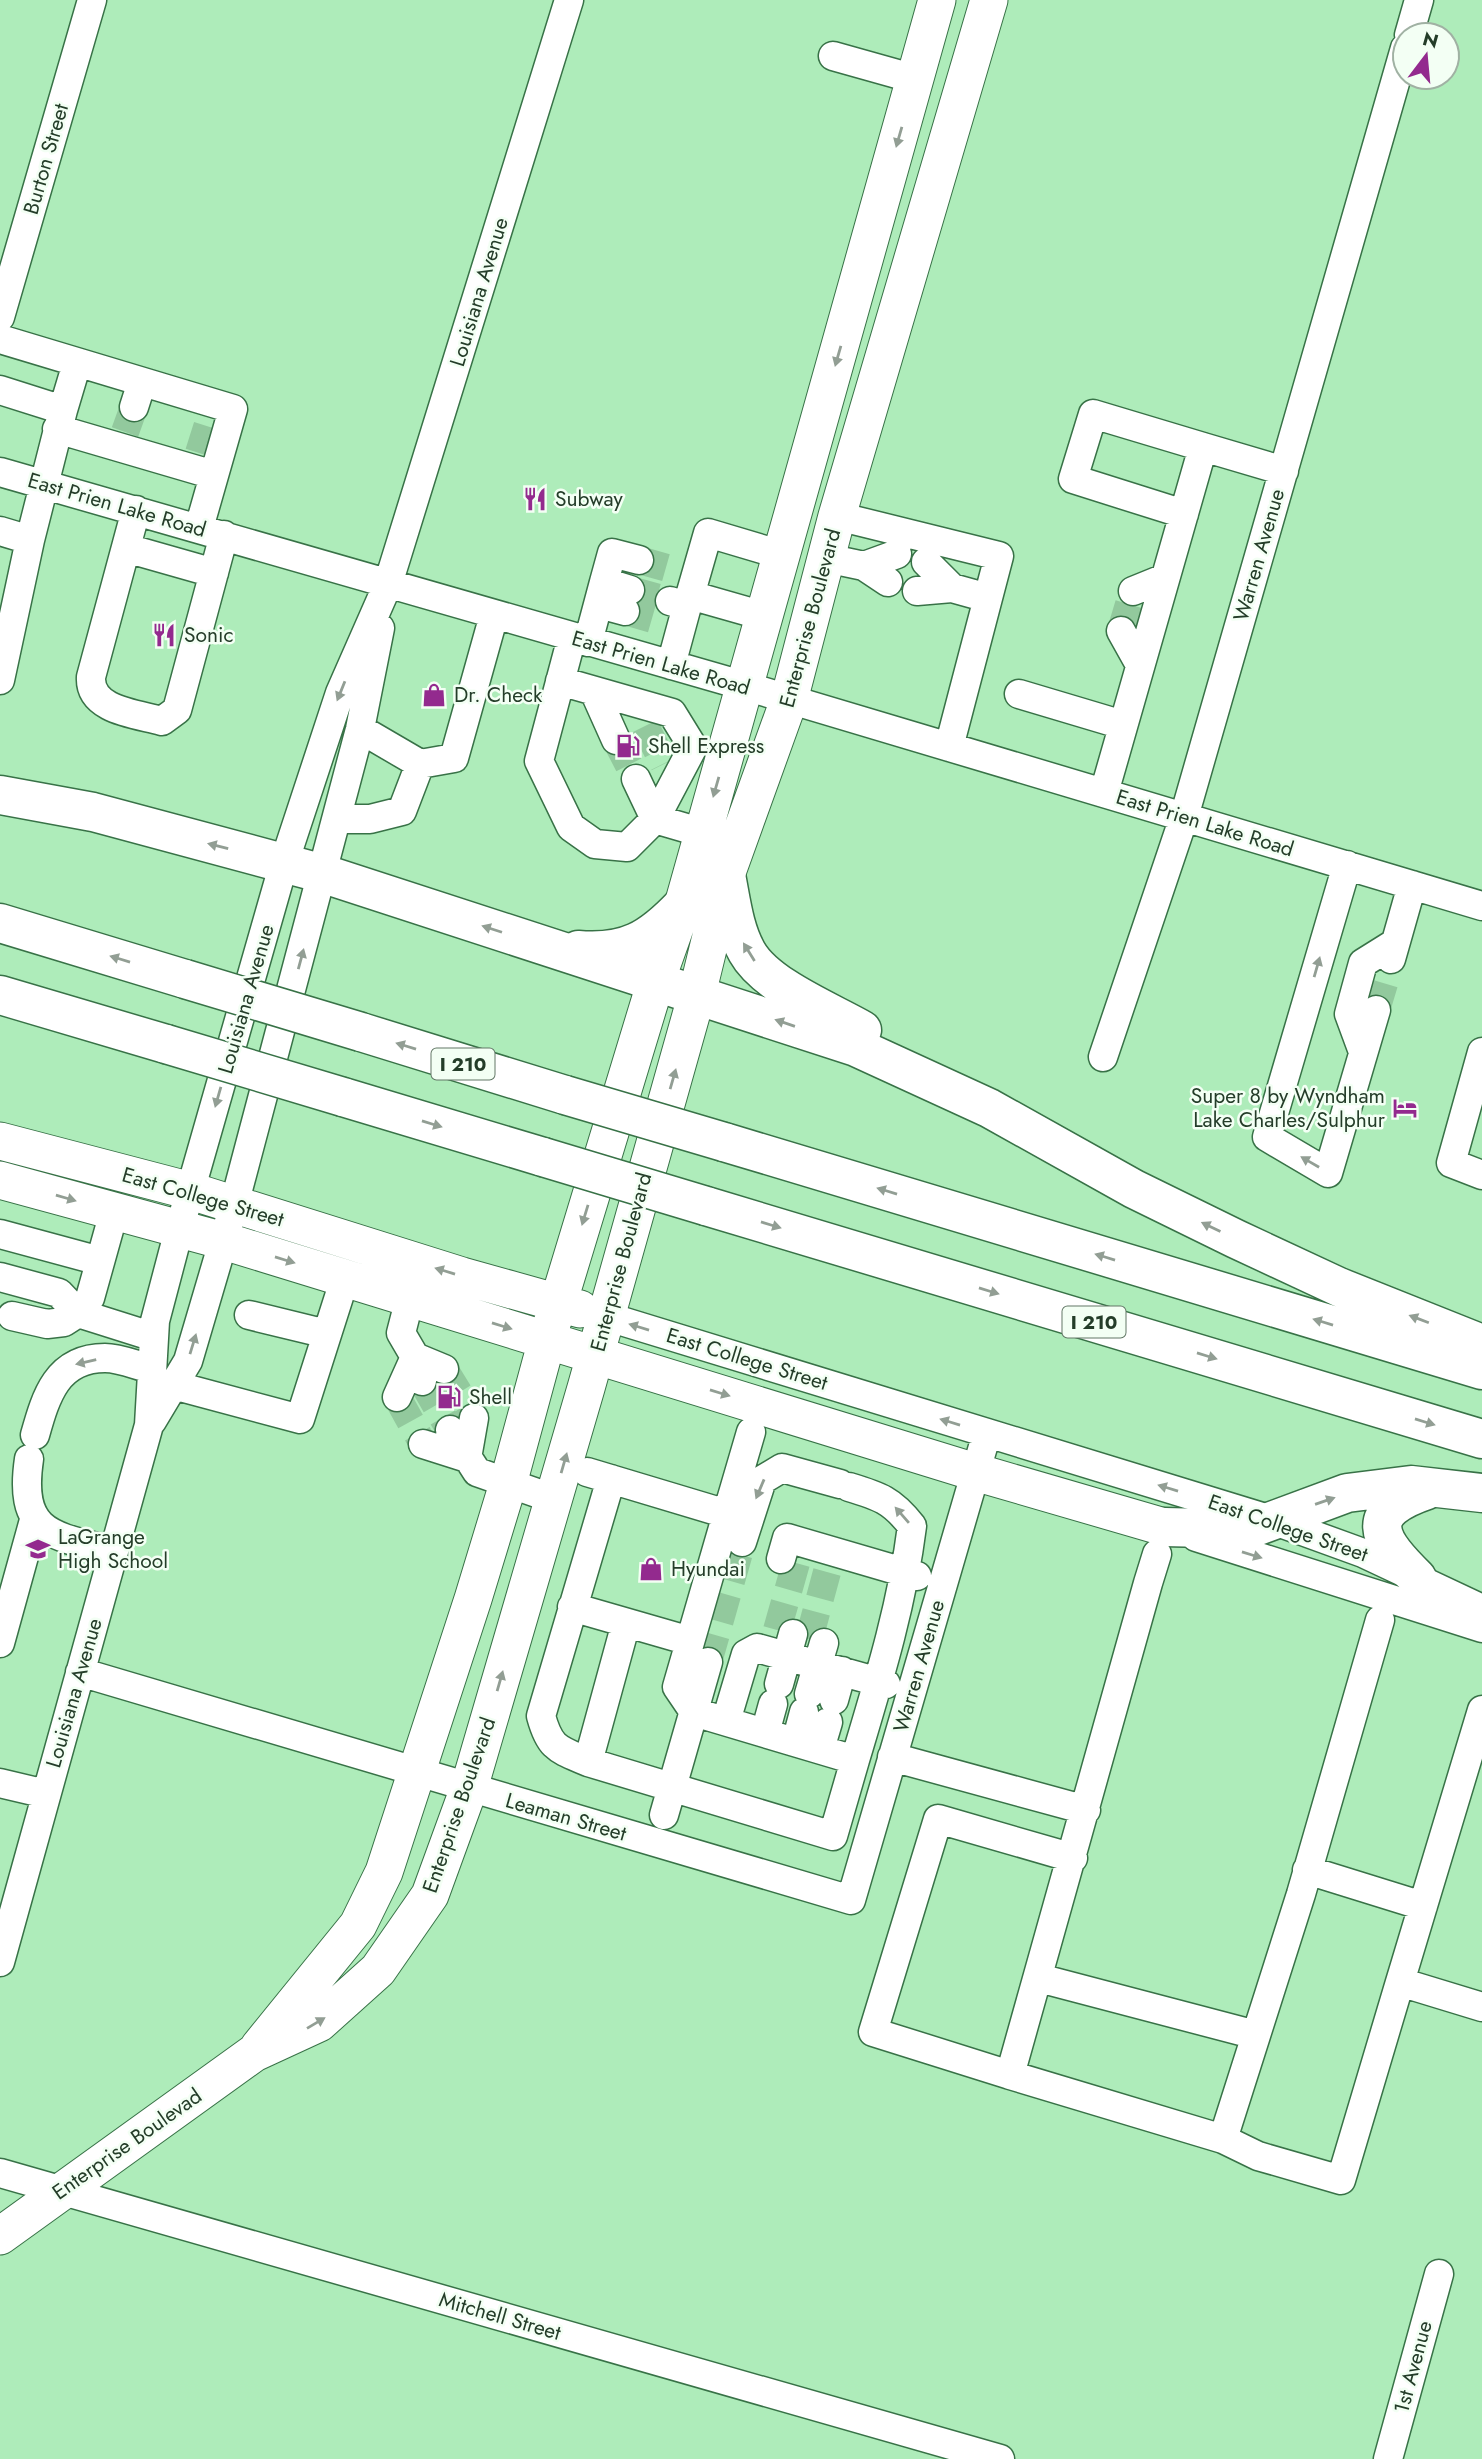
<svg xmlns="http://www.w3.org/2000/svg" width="1482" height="2459" viewBox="0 0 1482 2459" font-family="Jost,sans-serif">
<rect width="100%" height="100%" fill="#aeecba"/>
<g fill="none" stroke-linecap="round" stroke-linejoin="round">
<!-- minor-tunnel -->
<path stroke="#92c99d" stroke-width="28" stroke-dasharray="28 14" stroke-linecap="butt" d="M 125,432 L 134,407
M 199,453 L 211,415
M 639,560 L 678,571
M 630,590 L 670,601
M 625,611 L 663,622
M 1121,631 L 1133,591
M 645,726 L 664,764
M 616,740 L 636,779
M 1376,1010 L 1388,970
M 444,1369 L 474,1418
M 422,1381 L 450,1430
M 397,1397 L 423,1444
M 777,1630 L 796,1563
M 809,1639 L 827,1572
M 708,1662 L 742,1542"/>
<!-- minor casing -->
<g stroke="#387247" stroke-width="31">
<path id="minor" d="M 1409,35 L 1419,0
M 833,56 L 915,79
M 0,317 L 92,0
M 0,339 L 233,409 L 199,528
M 0,390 L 63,410 L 77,363
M 134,407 L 142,382
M 57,429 L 214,475
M 0,472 L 745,686 L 1482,906
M 136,510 L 91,677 C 89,711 138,714 162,721 L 177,710 L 224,535
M 1184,514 L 1073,479 L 1093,414 L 1203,447
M 837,516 L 999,556 L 949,747
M 0,531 L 30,540 L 63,410
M 126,548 L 214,573
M 826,558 L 864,566 L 888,582
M 926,562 L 952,588
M 864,566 L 897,554
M 604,582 L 612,553 L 639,560
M 917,591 L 952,588 L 988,598
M 1133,591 L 1165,578
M 690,595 L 764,616
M 670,601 L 687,606 L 671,665
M 599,604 L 625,611
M 687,606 L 708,533 L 782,555
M 1121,631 L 1140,665
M 572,637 L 539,761 L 571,827 L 595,844 L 627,847 L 655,819 L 703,833
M 588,642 L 604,582 L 630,590
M 0,680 L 30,540
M 560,681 L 672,713 L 693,747 L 655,819
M 594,691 L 616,740
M 1019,694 L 1123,725
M 420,764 L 454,758 L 494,615
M 636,779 L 655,819
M 1104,793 L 1203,447 L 1284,471
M 338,819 L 370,819 L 402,811 L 420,764 L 360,729
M 1347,865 L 1267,1137 L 1328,1173 L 1376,1010
M 1391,959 L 1412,885
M 1363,1052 L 1349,1014 L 1363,963 L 1395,943
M 1482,1052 L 1451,1163 L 1482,1175
M 1103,1057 L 1184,817 L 1405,48
M 0,1234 L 100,1261
M 0,1277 L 59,1293 L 78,1313 L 154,1337
M 410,1298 L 401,1333 L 415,1357 L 422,1381
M 249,1315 L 327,1334
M 12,1316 L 47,1324 L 64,1322 L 78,1313 L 90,1298 L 114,1212
M 605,1316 L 1275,1521 L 1363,1553 L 1482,1609
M 173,1385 L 300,1419 L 345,1278
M 397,1397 L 415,1357 L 444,1369
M 152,1421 L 188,1361 L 234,1205 L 360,729 L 380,628
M 450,1430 L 477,1472 L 554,1499
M 35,1435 C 46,1396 57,1358 105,1358 C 120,1358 138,1366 152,1369
M 423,1444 L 467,1458 L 474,1418
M 29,1459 C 18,1534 52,1536 114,1551
M 587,1472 L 727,1514 L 751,1432
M 611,1479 L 541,1716 C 550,1749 558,1749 588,1762 L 833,1836 L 855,1760
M 727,1514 L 677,1687 L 694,1712 L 855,1760 C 878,1683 902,1606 912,1526 C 892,1500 879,1496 849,1487
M 1196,1537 L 1482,1628
M 742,1542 L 762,1480 L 782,1468 L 840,1484
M 781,1559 L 787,1538 L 917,1576
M 572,1607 L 690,1641
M 0,1643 L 34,1520
M 80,1672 L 851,1900 L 987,1433
M 779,1684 L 793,1634
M 809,1694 L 824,1643
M 834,1700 L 842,1671
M 1482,1710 L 1400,1982 L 1482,2007
M 726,1721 L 746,1654 L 757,1648 L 886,1684
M 765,1733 L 773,1704
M 796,1742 L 804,1712
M 820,1749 L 828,1722
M 892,1757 L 1086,1810
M 588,1762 L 626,1623
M 0,1783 L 46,1794
M 664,1815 L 708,1662
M 1073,1858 L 938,1819 L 873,2032 L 1010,2075 C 1057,1911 1103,1747 1148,1583 L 1157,1554
M 1307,1870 L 1423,1906
M 0,1962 L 149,1425 L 155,1321 L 179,1230 L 284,863 L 340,693 L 388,584 L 569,0
M 1039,1978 L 1256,2035
M 1010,2075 L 1223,2139 L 1301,1894 L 1380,1620
M 1223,2139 L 1258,2156 L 1341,2180 L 1400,1982
M 0,2173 L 1000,2459
M 1388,2459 L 1439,2274"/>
</g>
<!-- major casing -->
<g stroke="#387247" stroke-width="39">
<path id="major" d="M 0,1141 L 191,1191 L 462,1276 L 580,1309
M 0,1180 L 224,1241 L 975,1472 L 1164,1527
M 259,2047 L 358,1925 L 384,1872 L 473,1599 L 508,1484 L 547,1340 L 656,981 L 683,905 L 937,0
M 0,2236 L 254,2053 L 319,2023 L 378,1970 L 430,1895 L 469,1788 L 586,1388 L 697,994 L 726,875 L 789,700 L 837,516 L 989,0"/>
</g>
<!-- highway casing -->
<g stroke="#387247" stroke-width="41">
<path id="highway" d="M 0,795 L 93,812 L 324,874 L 856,1047 L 989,1108 L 1134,1189 L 1236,1239 L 1339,1287 L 1482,1344
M 726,875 C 731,900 734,929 747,952 C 766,986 829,1011 862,1030
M 0,923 L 185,979
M 578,950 C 626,954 650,940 683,905
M 0,995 L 166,1044
M 361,1032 L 565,1095
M 343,1097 L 543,1157
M 724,1142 L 1482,1370
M 706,1206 L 1482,1439
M 1164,1527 L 1250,1529 L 1347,1493 L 1411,1485 L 1482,1493
M 1417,1578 C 1376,1538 1362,1512 1427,1490"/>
</g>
<!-- minor -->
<use href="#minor" stroke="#fff" stroke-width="28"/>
<!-- major -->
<use href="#major" stroke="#fff" stroke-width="37"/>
<!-- highway -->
<use href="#highway" stroke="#fff" stroke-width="38"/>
<!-- highway-bridge casing -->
<g stroke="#387247" stroke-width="41" stroke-linecap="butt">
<path id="highway-bridge" d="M 185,979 L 361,1032
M 166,1044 L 343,1097
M 565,1095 L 724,1142
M 543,1157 L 706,1206"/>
</g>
<!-- highway-bridge -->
<use href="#highway-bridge" stroke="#fff" stroke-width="38"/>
</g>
<!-- one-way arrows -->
<defs><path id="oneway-solid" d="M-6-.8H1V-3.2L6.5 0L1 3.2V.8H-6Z" transform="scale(1.75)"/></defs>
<g fill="#929e94">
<use href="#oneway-solid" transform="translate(899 137) rotate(106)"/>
<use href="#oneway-solid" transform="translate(838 356) rotate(106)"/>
<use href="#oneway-solid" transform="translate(341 691) rotate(112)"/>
<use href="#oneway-solid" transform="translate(716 787) rotate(106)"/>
<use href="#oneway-solid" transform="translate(218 846) rotate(-166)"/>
<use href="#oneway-solid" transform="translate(492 929) rotate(-162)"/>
<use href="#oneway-solid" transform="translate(749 952) rotate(-122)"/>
<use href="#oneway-solid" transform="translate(120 959) rotate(-163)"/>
<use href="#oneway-solid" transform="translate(301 959) rotate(-75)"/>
<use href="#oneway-solid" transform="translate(1317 967) rotate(-74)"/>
<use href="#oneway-solid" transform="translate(785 1023) rotate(-161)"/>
<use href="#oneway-solid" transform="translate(406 1046) rotate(-163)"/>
<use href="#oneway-solid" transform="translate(673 1079) rotate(-74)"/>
<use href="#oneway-solid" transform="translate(218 1097) rotate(106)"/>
<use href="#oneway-solid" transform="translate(432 1124) rotate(17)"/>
<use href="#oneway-solid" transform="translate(1310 1162) rotate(-150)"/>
<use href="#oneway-solid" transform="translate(887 1191) rotate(-163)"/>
<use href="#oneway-solid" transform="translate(66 1198) rotate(16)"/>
<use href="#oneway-solid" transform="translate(585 1215) rotate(107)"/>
<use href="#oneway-solid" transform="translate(771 1225) rotate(17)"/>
<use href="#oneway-solid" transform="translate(1211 1227) rotate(-154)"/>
<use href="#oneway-solid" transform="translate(1105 1257) rotate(-163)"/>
<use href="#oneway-solid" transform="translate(285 1260) rotate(17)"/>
<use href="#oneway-solid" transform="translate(445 1271) rotate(-163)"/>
<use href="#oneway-solid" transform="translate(989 1291) rotate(17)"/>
<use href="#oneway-solid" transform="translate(1419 1319) rotate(-159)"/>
<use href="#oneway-solid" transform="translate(1323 1322) rotate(-163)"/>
<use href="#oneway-solid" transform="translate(502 1326) rotate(17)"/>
<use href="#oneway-solid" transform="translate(639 1327) rotate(-163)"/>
<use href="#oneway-solid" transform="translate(193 1344) rotate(-73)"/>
<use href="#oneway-solid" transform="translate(1207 1356) rotate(17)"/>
<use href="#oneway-solid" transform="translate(86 1362) rotate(167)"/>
<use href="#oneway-solid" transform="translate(720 1393) rotate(17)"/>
<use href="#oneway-solid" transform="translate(950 1422) rotate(-163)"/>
<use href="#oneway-solid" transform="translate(1425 1422) rotate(17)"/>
<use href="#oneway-solid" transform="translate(564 1463) rotate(-74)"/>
<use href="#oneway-solid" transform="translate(1168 1488) rotate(-163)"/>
<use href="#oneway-solid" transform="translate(760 1489) rotate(113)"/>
<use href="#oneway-solid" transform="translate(1325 1501) rotate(-19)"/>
<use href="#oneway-solid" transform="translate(902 1515) rotate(-131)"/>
<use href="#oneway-solid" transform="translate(1252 1555) rotate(17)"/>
<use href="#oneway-solid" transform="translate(500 1681) rotate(-74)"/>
<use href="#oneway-solid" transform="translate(316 2023) rotate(-31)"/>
</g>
<!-- icons -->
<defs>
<g id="restaurant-bare" transform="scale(1.89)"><path d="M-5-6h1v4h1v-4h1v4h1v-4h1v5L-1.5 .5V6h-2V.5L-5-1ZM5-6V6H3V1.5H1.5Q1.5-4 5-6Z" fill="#932a8e" stroke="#f3fff4" stroke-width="2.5" paint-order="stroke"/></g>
<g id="shop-bare" transform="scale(1.89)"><path d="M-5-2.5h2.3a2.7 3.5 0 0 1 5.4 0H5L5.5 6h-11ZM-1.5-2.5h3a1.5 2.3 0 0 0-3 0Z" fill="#932a8e" stroke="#f3fff4" stroke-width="2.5" paint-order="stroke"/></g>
<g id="fuel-bare" transform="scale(1.89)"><path d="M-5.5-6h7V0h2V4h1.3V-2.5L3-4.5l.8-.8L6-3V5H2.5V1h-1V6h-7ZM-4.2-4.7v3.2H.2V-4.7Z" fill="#932a8e" stroke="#f3fff4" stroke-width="2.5" paint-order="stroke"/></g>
<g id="hotel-bare" transform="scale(1.89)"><path d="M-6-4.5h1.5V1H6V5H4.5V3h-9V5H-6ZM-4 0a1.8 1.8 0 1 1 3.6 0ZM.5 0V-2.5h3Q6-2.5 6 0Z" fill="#932a8e" stroke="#f3fff4" stroke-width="2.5" paint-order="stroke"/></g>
<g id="school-bare" transform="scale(1.89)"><path d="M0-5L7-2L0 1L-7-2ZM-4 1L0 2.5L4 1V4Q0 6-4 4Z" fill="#932a8e" stroke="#f3fff4" stroke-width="2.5" paint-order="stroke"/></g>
</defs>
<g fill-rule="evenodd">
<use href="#restaurant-bare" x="535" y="499"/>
<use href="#restaurant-bare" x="164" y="635"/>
<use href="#shop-bare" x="434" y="695"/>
<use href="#fuel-bare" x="628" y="746"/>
<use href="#hotel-bare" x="1405" y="1108"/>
<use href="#fuel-bare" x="449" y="1397"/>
<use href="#school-bare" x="38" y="1549"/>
<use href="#shop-bare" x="651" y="1569"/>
</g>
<g text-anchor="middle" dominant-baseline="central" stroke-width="5" stroke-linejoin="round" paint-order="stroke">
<!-- shield labels -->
<g fill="#f3fff4" stroke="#627766" stroke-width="2">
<rect x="431.5" y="1048.5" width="63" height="31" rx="5"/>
<rect x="1062.5" y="1306.5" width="63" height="31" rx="5"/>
</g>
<g font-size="19" font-weight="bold" fill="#243d29">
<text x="463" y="1064">I 210</text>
<text x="1094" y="1322">I 210</text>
</g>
<!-- street labels -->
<g font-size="21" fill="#243d29" stroke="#f3fff4">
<text transform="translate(46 159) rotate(-74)">Burton Street</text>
<text transform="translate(479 292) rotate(-73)">Louisiana Avenue</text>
<text transform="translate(117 505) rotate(16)">East Prien Lake Road</text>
<text transform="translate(1259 555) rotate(-74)">Warren Avenue</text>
<text transform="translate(810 618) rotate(-75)">Enterprise Boulevard</text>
<text transform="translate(661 663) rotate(16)">East Prien Lake Road</text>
<text transform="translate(1205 823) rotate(17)">East Prien Lake Road</text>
<text transform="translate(246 999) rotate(-74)">Louisiana Avenue</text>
<text transform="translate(203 1197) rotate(16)">East College Street</text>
<text transform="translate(621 1262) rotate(-75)">Enterprise Boulevard</text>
<text transform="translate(747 1359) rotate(17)">East College Street</text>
<text transform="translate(1288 1528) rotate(19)">East College Street</text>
<text transform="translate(919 1666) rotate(-74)">Warren Avenue</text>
<text transform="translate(74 1693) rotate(-74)">Louisiana Avenue</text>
<text transform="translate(459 1805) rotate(-71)">Enterprise Boulevard</text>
<text transform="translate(566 1817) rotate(16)">Leaman Street</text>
<text transform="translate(127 2144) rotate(-35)">Enterprise Boulevad</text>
<text transform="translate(500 2316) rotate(16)">Mitchell Street</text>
<text transform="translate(1413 2367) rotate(-75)">1st Avenue</text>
</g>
<!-- poi labels -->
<g font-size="21" fill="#243d29" stroke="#f3fff4" text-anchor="start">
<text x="555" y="499">Subway</text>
<text x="184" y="635">Sonic</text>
<text x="454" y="695">Dr. Check</text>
<text x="648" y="746">Shell Express</text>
<text x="1385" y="1096" text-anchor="end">Super 8 by Wyndham<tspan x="1385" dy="24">Lake Charles/Sulphur</tspan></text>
<text x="469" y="1397">Shell</text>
<text x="58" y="1537">LaGrange<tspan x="58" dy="24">High School</tspan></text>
<text x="671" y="1569">Hyundai</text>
</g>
</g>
<!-- north arrow -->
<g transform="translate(1426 56) rotate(16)"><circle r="33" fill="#f3fff4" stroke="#a0b1a3" stroke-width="2"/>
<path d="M0-5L12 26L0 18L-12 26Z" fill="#932a8e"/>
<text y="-10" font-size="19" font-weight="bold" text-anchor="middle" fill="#243d29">N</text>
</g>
</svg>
